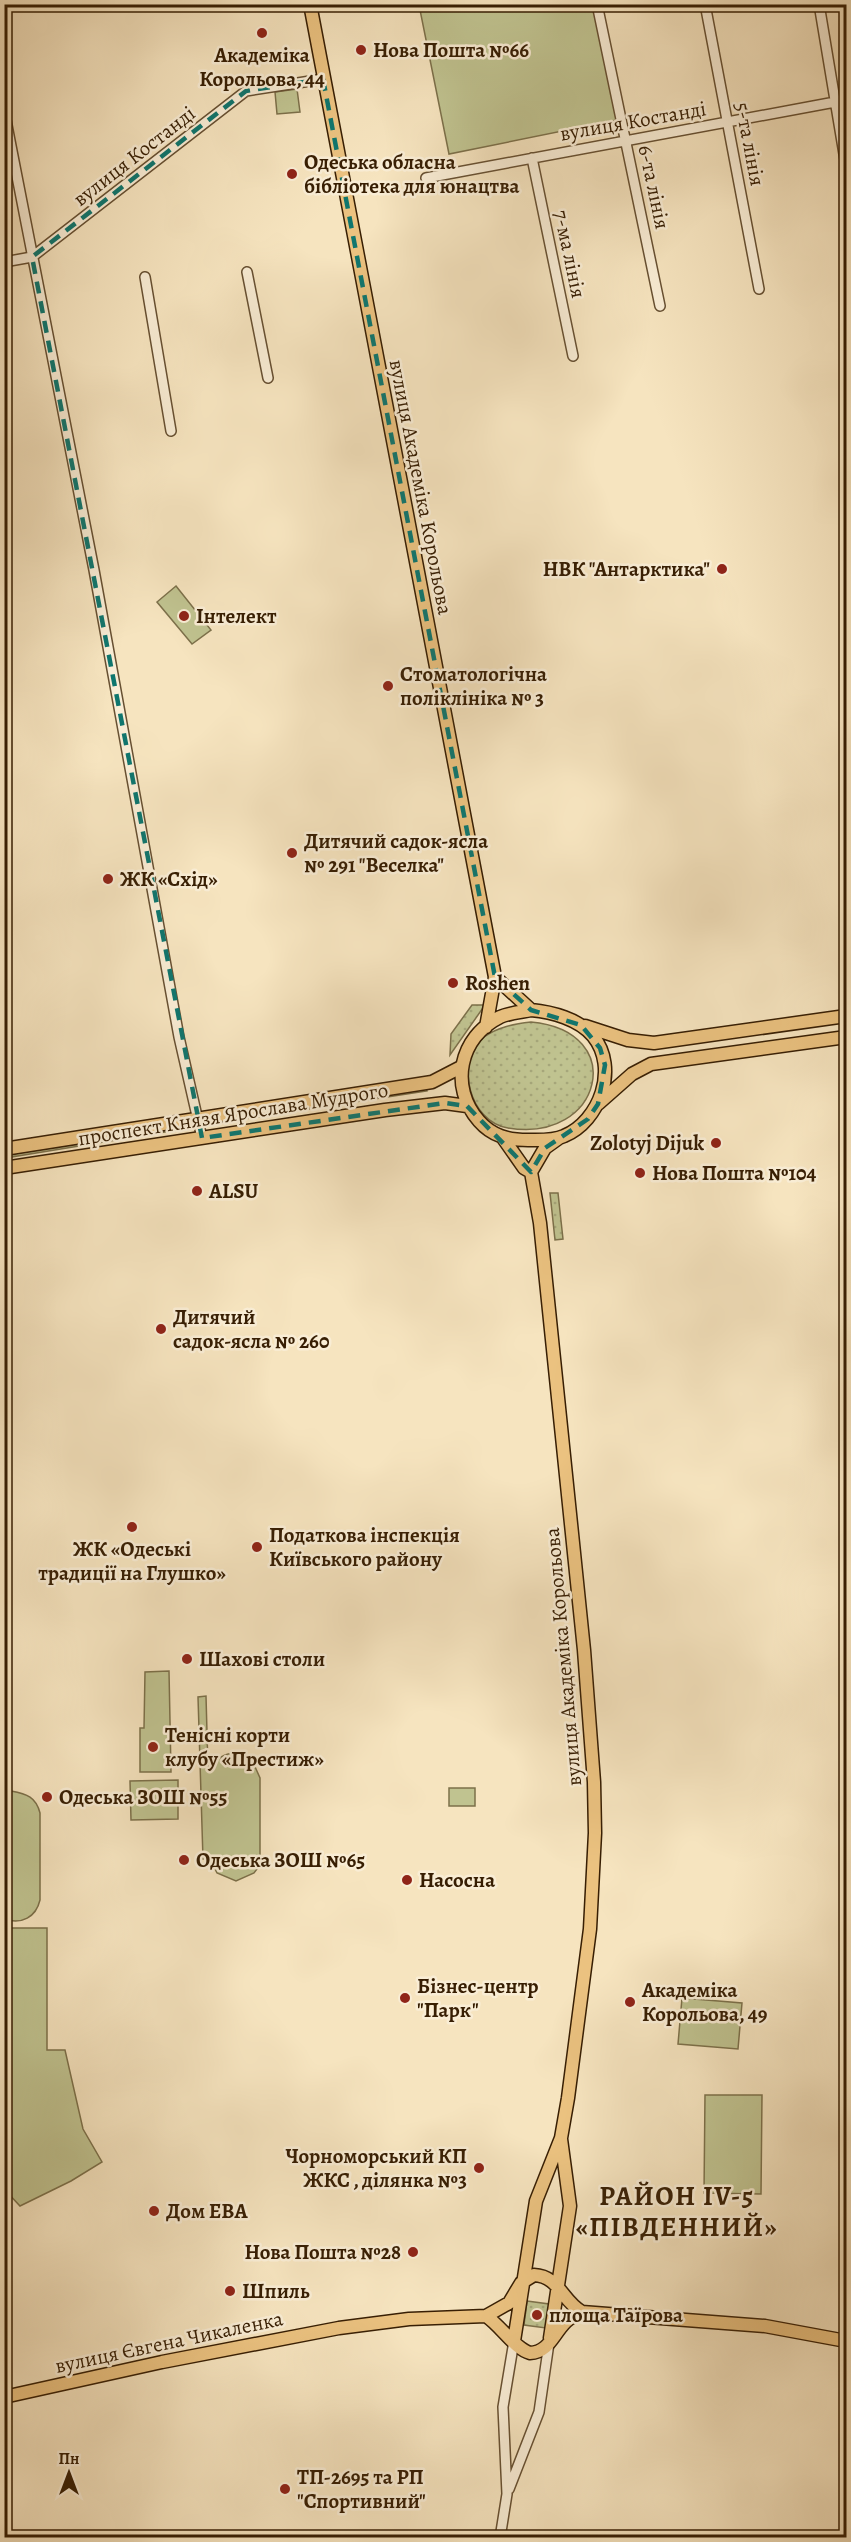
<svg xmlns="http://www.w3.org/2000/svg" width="851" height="2542" viewBox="0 0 851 2542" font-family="Alegreya,serif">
<defs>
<pattern id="grass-dots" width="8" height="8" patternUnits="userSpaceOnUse" patternTransform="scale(1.5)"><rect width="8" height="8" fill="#c0c390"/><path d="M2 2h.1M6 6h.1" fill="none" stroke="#a6a77b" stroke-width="1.8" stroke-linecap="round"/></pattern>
</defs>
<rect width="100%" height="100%" fill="#f6e4bf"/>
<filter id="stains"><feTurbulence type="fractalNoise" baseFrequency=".00333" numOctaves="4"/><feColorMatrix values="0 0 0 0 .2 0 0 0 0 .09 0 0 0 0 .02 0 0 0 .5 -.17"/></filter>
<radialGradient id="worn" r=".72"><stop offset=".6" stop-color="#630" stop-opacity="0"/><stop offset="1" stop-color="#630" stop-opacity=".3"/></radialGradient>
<!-- grass -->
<path fill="url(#grass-dots)" stroke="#7c704a" stroke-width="1.5" d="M 472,1005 L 485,1005 L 450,1055 L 451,1034 Z
M 531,1022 C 630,1031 602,1144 508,1128 C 469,1122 454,1061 484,1037 C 498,1027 514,1024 531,1022 Z
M 426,1087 L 427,1091 L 205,1125 L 204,1121 Z
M 183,1125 L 184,1129 L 5,1158 L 5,1153 Z
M 550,1193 L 558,1193 L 563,1239 L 555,1240 Z
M 527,2301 L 549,2304 L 546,2328 L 524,2325 Z"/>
<!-- green -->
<path fill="#c0c390" stroke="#7c704a" stroke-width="1.5" d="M 419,5 L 593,5 L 617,120 L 449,154 Z
M 297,89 L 300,112 L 277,114 L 275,92 Z
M 176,586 L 211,630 L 192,644 L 157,602 Z
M 169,1671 L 171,1772 L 140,1772 L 140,1728 L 144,1728 L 145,1672 Z
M 206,1696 L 208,1769 C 220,1754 234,1747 252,1760 L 260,1778 L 260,1865 L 254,1873 L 236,1881 L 217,1873 L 210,1859 L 203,1859 L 198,1697 Z
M 178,1780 L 178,1819 L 131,1820 L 130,1781 Z
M 449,1788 L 475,1788 L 475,1806 L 449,1806 Z
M 11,1791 C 27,1794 36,1797 40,1813 L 40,1900 C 36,1917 22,1925 4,1919 L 5,1792 Z
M 5,1928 L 47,1928 L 47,2050 L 65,2050 L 83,2129 L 102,2162 L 71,2181 L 20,2206 L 5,2190 Z
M 682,1998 L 742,2003 L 738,2049 L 678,2044 Z
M 705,2095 L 762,2095 L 761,2194 L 704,2193 Z"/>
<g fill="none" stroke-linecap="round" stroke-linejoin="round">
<!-- minor casing -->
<g stroke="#675032" stroke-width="12">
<path id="minor" d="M 597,4 L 660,306
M 705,4 L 759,289
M 819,4 L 846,166
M 4,110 L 94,570 L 179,1037 L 202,1138
M 532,158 L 573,356
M 426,178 L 835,102 L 846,106
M 4,262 L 32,257 L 246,91 L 323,79
M 247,272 L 268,378
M 145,277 L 171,431
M 509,2489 L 539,2412 L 549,2343
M 500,2538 L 507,2494 L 503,2407 L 514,2341"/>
</g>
<!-- major casing -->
<g stroke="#371e03" stroke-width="15">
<path id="major" d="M 310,4 L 495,977 L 486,1027
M 495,977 L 531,1010
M 531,1010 C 552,1012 579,1019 593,1036 C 619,1068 600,1121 564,1136 C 553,1141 539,1140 528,1140 C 508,1140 492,1136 479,1121 C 449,1087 459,1037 500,1017 C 509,1013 521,1012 531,1010 Z
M 585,1026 L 628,1040 L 654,1043 L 846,1016
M 598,1104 L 632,1074 L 651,1064 L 846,1037
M 503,1138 L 524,1168 L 531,1172
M 4,1149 L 432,1082 L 461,1067
M 4,1168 L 385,1110 L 445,1103 L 467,1106
M 486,2316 C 501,2326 515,2349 530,2353 C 555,2352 554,2321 582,2312 L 765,2326 L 846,2341
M 550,2338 L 570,2206 L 561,2139
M 514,2341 L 536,2201 L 561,2138 L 568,2098 L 590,1929 L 595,1833 L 594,1782 L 584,1650 L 540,1223 L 531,1172 L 545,1148 L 559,1138
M 4,2397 L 162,2362 L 339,2328 L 409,2319 L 486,2316 L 509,2303 L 521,2283 L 534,2275 C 559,2276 562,2301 582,2312"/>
</g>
<!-- minor -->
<use href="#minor" stroke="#f9edd5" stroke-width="9"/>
<!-- major -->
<use href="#major" stroke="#ebc280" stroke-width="12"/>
</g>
<!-- marked area -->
<path fill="none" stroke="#0f766e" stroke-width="4.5" stroke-dasharray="12 8" stroke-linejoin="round" d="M 323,79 L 495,977 L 531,1010 L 581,1025 L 600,1048 L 605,1065 L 598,1104 L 588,1119 L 545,1148 L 531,1172 L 467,1106 L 445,1103 L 202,1138 L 32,257 L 246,91 Z"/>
<!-- markers -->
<g fill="#8f2418" stroke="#f9edd5" stroke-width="2">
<circle cx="262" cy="33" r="6"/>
<circle cx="361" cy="50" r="6"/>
<circle cx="292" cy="174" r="6"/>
<circle cx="722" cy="569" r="6"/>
<circle cx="184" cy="616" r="6"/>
<circle cx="388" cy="686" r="6"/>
<circle cx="292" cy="853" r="6"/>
<circle cx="108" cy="879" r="6"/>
<circle cx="453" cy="983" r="6"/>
<circle cx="716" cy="1143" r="6"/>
<circle cx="640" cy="1173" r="6"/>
<circle cx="197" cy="1191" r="6"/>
<circle cx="161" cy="1329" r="6"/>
<circle cx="132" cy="1527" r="6"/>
<circle cx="257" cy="1547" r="6"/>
<circle cx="187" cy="1659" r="6"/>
<circle cx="153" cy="1747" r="6"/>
<circle cx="47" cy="1797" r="6"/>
<circle cx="184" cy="1860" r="6"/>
<circle cx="407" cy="1880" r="6"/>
<circle cx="405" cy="1998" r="6"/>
<circle cx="630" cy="2002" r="6"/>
<circle cx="479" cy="2168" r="6"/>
<circle cx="154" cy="2211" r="6"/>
<circle cx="413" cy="2252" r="6"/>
<circle cx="230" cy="2291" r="6"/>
<circle cx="537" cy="2315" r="6"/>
<circle cx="285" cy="2489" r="6"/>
</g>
<g text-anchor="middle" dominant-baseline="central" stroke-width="5" stroke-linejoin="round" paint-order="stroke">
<!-- poi labels -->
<g font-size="21" font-weight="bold" fill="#371e03" stroke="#f9edd5" text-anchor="start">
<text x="373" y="50">Нова Пошта №66</text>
<text x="262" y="55" text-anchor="middle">Академіка<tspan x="262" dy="24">Корольова, 44</tspan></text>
<text x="304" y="162">Одеська обласна<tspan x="304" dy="24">бібліотека для юнацтва</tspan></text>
<text x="710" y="569" text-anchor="end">НВК "Антарктика"</text>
<text x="196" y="616">Інтелект</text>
<text x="400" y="674">Стоматологічна<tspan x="400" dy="24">поліклініка № 3</tspan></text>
<text x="304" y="841">Дитячий садок-ясла<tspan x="304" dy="24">№ 291 "Веселка"</tspan></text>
<text x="120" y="879">ЖК «Схід»</text>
<text x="465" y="983">Roshen</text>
<text x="704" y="1143" text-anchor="end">Zolotyj Dijuk</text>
<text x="652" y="1173">Нова Пошта №104</text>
<text x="209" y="1191">ALSU</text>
<text x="173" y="1317">Дитячий<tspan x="173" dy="24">садок-ясла № 260</tspan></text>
<text x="269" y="1535">Податкова інспекція<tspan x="269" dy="24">Київського району</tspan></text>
<text x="132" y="1549" text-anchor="middle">ЖК «Одеські<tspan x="132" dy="24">традиції на Глушко»</tspan></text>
<text x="199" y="1659">Шахові столи</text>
<text x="165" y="1735">Тенісні корти<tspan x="165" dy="24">клубу «Престиж»</tspan></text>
<text x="59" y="1797">Одеська ЗОШ №55</text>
<text x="196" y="1860">Одеська ЗОШ №65</text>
<text x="419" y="1880">Насосна</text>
<text x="417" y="1986">Бізнес-центр<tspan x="417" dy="24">"Парк"</tspan></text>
<text x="642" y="1990">Академіка<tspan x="642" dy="24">Корольова, 49</tspan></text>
<text x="467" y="2156" text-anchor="end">Чорноморський КП<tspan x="467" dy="24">ЖКС , ділянка №3</tspan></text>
<text x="166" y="2211">Дом ЕВА</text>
<text x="401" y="2252" text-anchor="end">Нова Пошта №28</text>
<text x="242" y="2291">Шпиль</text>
<text x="549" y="2315">площа Таїрова</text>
<text x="297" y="2477">ТП-2695 та РП<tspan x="297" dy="24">"Спортивний"</tspan></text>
</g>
<!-- street labels -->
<g font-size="21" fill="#371e03" stroke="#f9edd5">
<text transform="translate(633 121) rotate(-10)">вулиця Костанді</text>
<text transform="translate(750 144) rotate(79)">5-та лінія</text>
<text transform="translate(134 156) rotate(-38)">вулиця Костанді</text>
<text transform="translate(654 187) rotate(78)">6-та лінія</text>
<text transform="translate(570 254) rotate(78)">7-ма лінія</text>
<text transform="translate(421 487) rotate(79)">вулиця Академіка Корольова</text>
<text transform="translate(233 1114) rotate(-9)">проспект Князя Ярослава Мудрого</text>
<text transform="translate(563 1657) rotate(-95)">вулиця Академіка Корольова</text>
<text transform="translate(169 2342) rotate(-12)">вулиця Євгена Чикаленка</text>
</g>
<!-- district labels -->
<g font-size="27" font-weight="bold" letter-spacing="1.5" fill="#371e03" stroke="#f9edd5">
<text x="677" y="2196">РАЙОН IV-5<tspan x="677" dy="31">«ПІВДЕННИЙ»</tspan></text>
</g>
</g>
<!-- margin -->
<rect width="851" height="2542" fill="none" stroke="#f6e4bf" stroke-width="24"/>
<rect x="6" y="6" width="839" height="2530" fill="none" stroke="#371e03" stroke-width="3"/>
<rect x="12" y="12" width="827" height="2518" fill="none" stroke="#371e03" stroke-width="1.5"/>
<!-- north arrow -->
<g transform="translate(69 2473)" stroke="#f9edd5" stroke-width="4.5" paint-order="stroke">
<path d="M0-4.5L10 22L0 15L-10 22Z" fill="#371e03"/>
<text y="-9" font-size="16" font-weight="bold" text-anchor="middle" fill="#371e03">Пн</text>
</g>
<rect width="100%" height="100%" filter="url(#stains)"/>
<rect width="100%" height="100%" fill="url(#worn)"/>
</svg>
